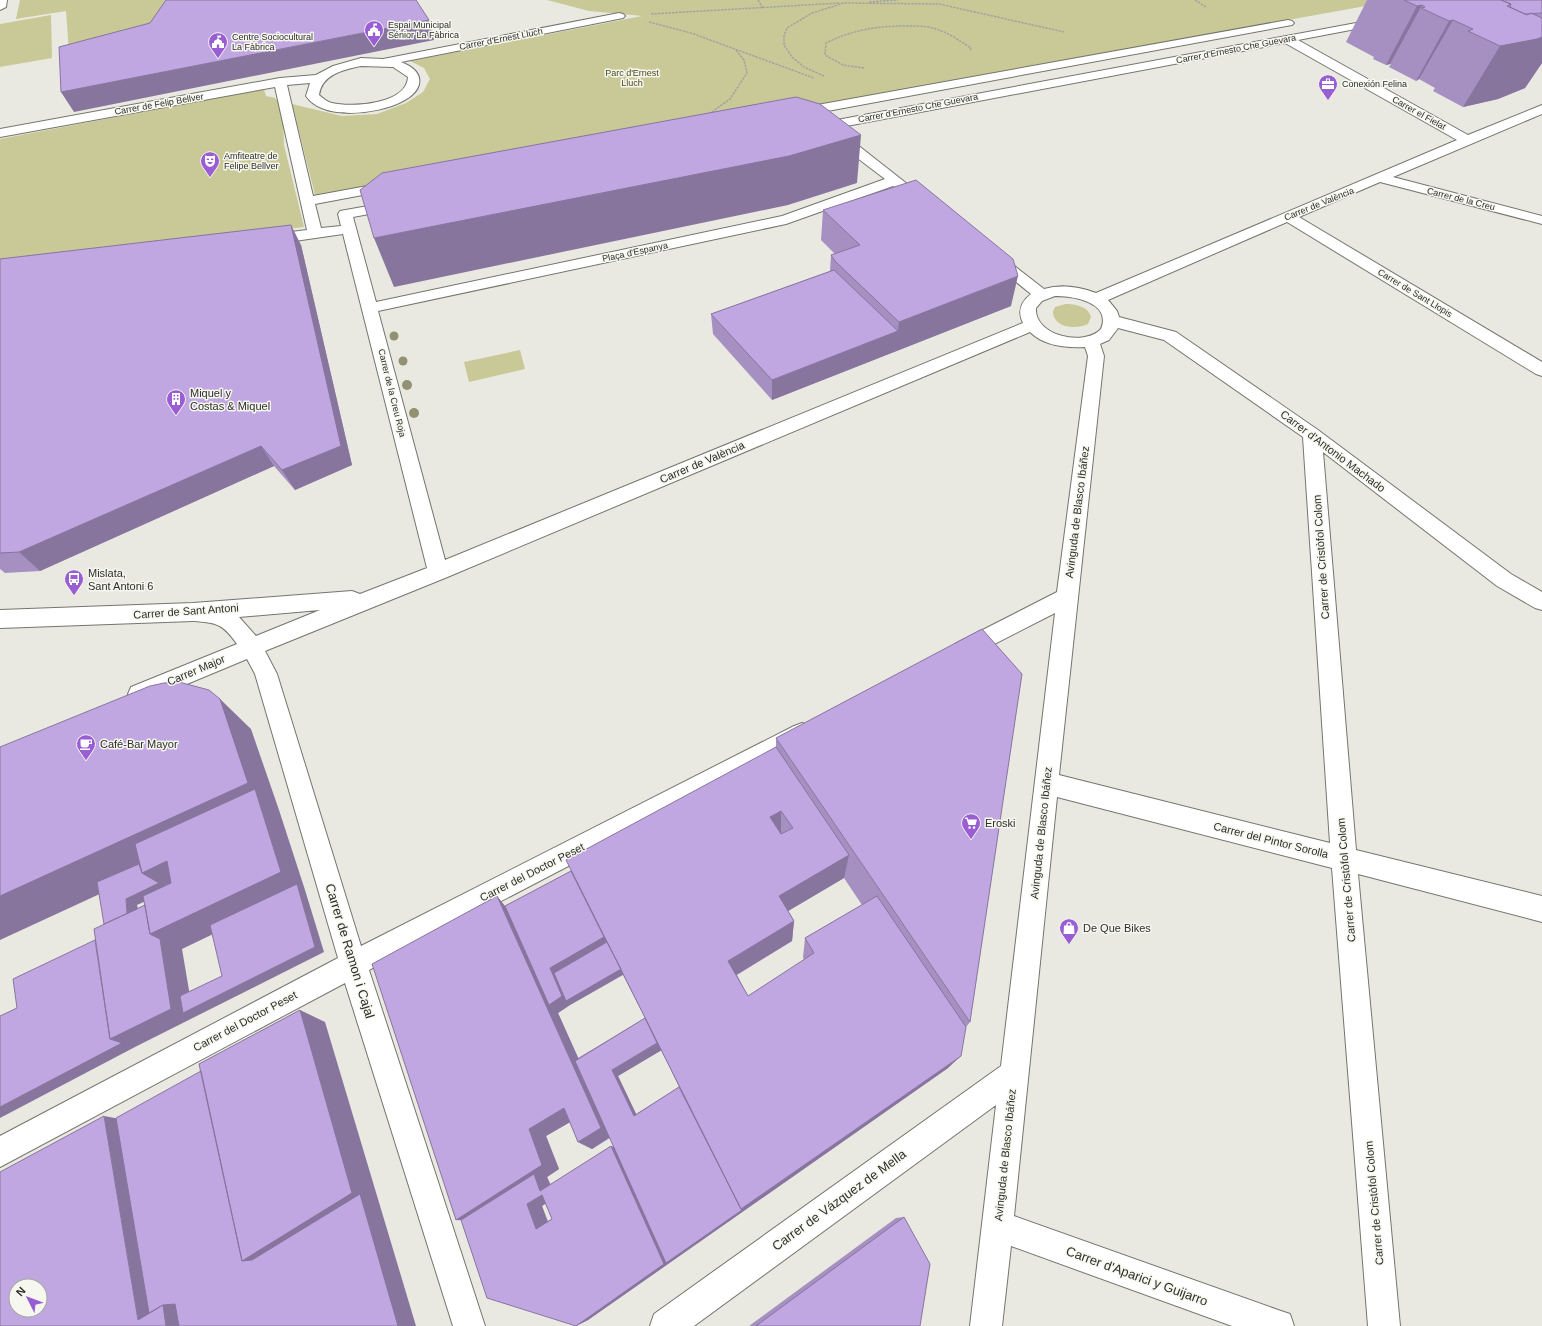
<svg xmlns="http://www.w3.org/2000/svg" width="1542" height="1326" viewBox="0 0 1542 1326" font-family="Arial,sans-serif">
<rect width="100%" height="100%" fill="#e9e9e1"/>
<!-- green -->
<path fill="#c9c998" d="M 20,0 L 173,0 L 177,16 L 70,66 L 66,11 L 16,19 Z
M 547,0 L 1399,0 L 315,195 L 292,104 L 342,116 L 377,114 L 406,103 L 423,92 L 430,79 L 424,68 L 410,61 L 642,16 L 589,11 Z
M 51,15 L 52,58 L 0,67 L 0,24 Z
M 264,89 L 266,96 L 275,98 L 279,103 L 283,118 L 284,145 L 304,227 L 0,263 L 0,139 Z
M 1065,304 C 1075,304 1088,306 1091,317 L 1088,324 C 1076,330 1053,328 1053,311 L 1055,307 Z
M 520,350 L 525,369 L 469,382 L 464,362 Z"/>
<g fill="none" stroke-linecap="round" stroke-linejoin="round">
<!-- minor casing -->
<g stroke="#74756d" stroke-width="2">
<path id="minor" d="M 0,0 L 7,0 L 6,7 L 0,10 Z
M 619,13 L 623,14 L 625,16 L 623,18 L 401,62 C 427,72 424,91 401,102 C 378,114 323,121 306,96 L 310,83 L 287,85 L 313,196 L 389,182 L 394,183 L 396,186 L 394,189 L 389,190 L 315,204 L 321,228 L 341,226 L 338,214 L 340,211 L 396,201 L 401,202 L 403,205 L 401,208 L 396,209 L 353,217 L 376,302 L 782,216 L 885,179 L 831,138 L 829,135 L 831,132 L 841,132 L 911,187 L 909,190 C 902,192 899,190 893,186 L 786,224 L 378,311 L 445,560 L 1023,323 C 1017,311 1021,302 1031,294 L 989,260 L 986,257 L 989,254 L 994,252 L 999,254 L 1044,289 C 1061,284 1080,287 1096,293 L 1457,140 L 1285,43 L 815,132 L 810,131 L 808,128 L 810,125 L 1383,18 L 1387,19 L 1389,21 L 1387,23 L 1298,40 L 1468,135 L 1542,105 L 1542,114 L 1393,177 L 1542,216 L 1542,224 L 1380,182 L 1299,217 L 1542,362 L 1542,376 L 1536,374 L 1287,222 L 1108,300 L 1117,311 L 1119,317 L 1176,332 L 1318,430 L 1511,574 L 1542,592 L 1542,610 L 1535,608 L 1497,586 L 1323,452 L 1356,850 L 1542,896 L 1542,922 L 1358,874 L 1400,1326 L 1368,1326 L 1332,868 L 1057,797 L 1014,1216 L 1278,1310 L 1290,1314 L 1294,1326 L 1232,1326 L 1011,1246 L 1002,1326 L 970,1326 L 996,1105 L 694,1326 L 650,1326 L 654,1314 L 1001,1066 L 1055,613 L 971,656 L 963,659 L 955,656 L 952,650 L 955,644 L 1057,592 L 1088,356 L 1085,347 C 1066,348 1044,346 1030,332 L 445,578 L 265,651 L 277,674 L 361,946 L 794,726 L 802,723 L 810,726 L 814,733 L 810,740 L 369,970 L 485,1326 L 453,1326 L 345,983 L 0,1167 L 0,1136 L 338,958 L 255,674 L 247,659 L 139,704 L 131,701 L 128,694 L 131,687 L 237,644 C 222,623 217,623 193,621 L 0,628 L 0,610 L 193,603 L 352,591 L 360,594 L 427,568 L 343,234 L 267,245 L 262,243 L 259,240 L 262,237 L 267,235 L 307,230 L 275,87 L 0,137 L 0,129 L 280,78 L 316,75 L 333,66 L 361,58 L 383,59 ZM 361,66 L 393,67 L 408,77 C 407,104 352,108 332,103 C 327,102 323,98 319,95 C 322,74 343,70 361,66 ZM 1055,296 C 1073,296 1112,302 1101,329 C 1084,347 1034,336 1036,308 L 1042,301 ZM 1118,328 L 1164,340 L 1303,437 L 1330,843 L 1059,775 L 1104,356 L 1100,344 L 1109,340 ZM 320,610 L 256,636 L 239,617 Z
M 1288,20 L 1292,21 L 1294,23 L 1292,25 L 795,117 L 790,116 L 789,113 L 790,110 L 795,109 Z"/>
</g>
<!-- path -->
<path stroke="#a4a49e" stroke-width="1.5" stroke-dasharray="2.5 1" stroke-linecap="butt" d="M 758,0 L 763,8
M 1195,0 L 1206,7
M 869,2 L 898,0
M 651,14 L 840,3
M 649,22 L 691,33 L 814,78
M 864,68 L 843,65 L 825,55 L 826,43 C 855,29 877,26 909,26 C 919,26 927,26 936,29 C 949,33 960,41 971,48 L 970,50
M 824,76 L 804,67 L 792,57 L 784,45 L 784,36 L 787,28 L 812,13 L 844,3 L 939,4 L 1064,32
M 709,114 L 730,99 L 747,73 L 744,60 L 736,50"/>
<!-- minor -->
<use href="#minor" fill="#fff" fill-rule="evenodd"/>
</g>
<!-- trees -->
<g fill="#929272">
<circle cx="394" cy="336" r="4.5"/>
<circle cx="403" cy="361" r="4.5"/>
<circle cx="407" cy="385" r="5"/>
<circle cx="414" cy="413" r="5"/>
</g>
<!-- wall -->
<path fill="#a690c2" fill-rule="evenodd" d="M 1367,0 L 1542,0 L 1542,63 L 1525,88 L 1498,99 L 1463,107 L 1433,91 L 1435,88 L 1419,79 L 1416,81 L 1389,67 L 1391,64 L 1386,65 L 1373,59 L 1374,57 L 1346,42 Z
M 823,210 L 1011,306 L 772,400 L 713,334 L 711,314 L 830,271 L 831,255 L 835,254 L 821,240 Z
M 301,245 L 352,465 L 295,490 L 274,466 L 40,571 L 5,573 L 0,569 L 0,259 Z
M 776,738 L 970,1022 L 966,1027 L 948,1068 L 588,1320 L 576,1326 L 461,1220 L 497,896 L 505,906 L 571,871 L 776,747 ZM 844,878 L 862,905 L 805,938 L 803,957 L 804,960 L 748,996 L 737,975 L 792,941 L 794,921 L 788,911 ZM 623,975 L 645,1018 L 578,1058 L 558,1013 L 570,1005 ZM 661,1050 L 679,1087 L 636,1114 L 618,1076 ZM 570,1122 L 578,1142 L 592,1149 L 610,1138 L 614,1147 L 611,1146 L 551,1185 L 547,1177 L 559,1169 L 546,1136 ZM 545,1203 L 552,1219 L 548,1221 L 542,1206 Z
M 904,1217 L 920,1326 L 749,1326 L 896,1218 Z"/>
<!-- shaded-wall -->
<path fill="#87759e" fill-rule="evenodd" d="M 1422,5 L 1390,64 L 1386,65 L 1417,6 Z
M 429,20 L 434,40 L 74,112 L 61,92 Z
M 1453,20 L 1419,79 L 1416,81 L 1449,21 Z
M 1542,35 L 1542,63 L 1525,88 L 1498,99 L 1463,107 L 1500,46 Z
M 861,135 L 857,183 L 788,205 L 394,287 L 374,238 Z
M 291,225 L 301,245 L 352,465 L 295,490 L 282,470 Z
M 1018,276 L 1011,306 L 772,400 L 772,380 L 898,331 L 899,322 Z
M 261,446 L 274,466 L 40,571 L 19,552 Z
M 220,699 L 251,729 L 279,810 L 305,890 L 324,952 L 135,1047 L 0,1118 L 0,1107 L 110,1039 L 127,913 L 126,899 L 143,874 L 0,940 L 0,896 ZM 197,880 L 150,934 L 138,909 L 137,905 L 170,890 ZM 299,893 L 192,1008 L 182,949 Z
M 781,811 L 781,836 L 770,817 Z
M 849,855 L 844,878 L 778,917 L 779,896 Z
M 497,896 L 514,918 L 550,968 L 605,936 L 624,974 L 570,1005 L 558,1013 L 613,1135 L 592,1149 L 578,1142 Z
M 794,921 L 792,941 L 731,978 L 728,961 Z
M 300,1010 L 325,1022 L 416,1326 L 398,1326 L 274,1259 L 242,1261 Z
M 658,1043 L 662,1050 L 618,1076 L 639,1120 L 634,1116 L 612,1070 Z
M 961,1056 L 948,1068 L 588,1320 L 576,1326 L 611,1146 L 741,1209 Z
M 564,1108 L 579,1117 L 546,1136 L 559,1169 L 547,1177 L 554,1194 L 540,1191 L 480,1221 L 456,1220 L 529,1129 Z
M 104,1116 L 142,1123 L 206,1326 L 166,1326 L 138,1320 Z
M 542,1195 L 556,1197 L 542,1206 L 550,1229 L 536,1229 L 527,1204 Z"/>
<!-- building -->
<path fill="#c1a7e1" stroke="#87759e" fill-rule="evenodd" d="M 166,0 L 416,0 L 429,20 L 61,92 L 59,47 L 150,23 Z
M 1404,0 L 1501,0 L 1511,4 L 1507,6 L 1527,15 L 1531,13 L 1542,18 L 1542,37 L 1537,39 L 1500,46 L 1468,31 L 1473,29 L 1453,20 L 1449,21 L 1421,8 L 1425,7 L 1422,5 L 1417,6 Z
M 1501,0 L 1542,0 L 1542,13 L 1525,14 L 1510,7 L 1511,4 Z
M 796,97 L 820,104 L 861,135 L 789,156 L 374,238 L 360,190 L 382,173 Z
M 916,180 L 1013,259 L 1018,276 L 899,322 L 835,261 L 831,255 L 860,245 L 823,210 Z
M 291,225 L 341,446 L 282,470 L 261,446 L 19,552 L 0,553 L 0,259 Z
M 834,270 L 898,331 L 772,380 L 711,314 Z
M 982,629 L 1022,674 L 970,1022 L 776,738 Z
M 179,682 L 209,690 L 220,699 L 248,783 L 0,896 L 0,747 L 150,686 L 164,683 Z
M 776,747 L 849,855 L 779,896 L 794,921 L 728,961 L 748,996 L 814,953 L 805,938 L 877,896 L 966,1027 L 961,1056 L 741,1209 L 566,860 ZM 781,811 L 793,828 L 781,834 L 770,817 Z
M 255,789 L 281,872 L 150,934 L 143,896 L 171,883 L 167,861 L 142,873 L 135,844 Z
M 139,864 L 142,873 L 159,883 L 126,899 L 127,913 L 137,909 L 104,924 L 97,882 Z
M 571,871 L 604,937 L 550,968 L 562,996 L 549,1005 L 505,906 Z
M 297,884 L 315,947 L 183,1013 L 180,996 L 222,976 L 210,925 Z
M 497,896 L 601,1128 L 578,1142 L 564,1108 L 529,1129 L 542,1165 L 456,1220 L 372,964 Z
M 145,905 L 150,934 L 160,939 L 171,1009 L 110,1039 L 94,929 Z
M 95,940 L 110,1039 L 122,1043 L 0,1107 L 0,1016 L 17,1008 L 13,979 Z
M 607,942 L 621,969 L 566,1001 L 554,973 Z
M 300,1010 L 352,1193 L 242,1261 L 199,1064 Z
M 645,1018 L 657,1043 L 612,1070 L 634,1116 L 679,1087 L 741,1209 L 742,1210 L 666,1263 L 575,1061 Z
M 201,1071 L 242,1261 L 252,1260 L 360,1194 L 398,1326 L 179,1326 L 175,1304 L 163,1305 L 149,1313 L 116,1118 Z
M 104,1116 L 138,1320 L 163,1305 L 166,1326 L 0,1326 L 0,1172 ZM 16,1286 L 40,1286 L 40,1310 L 16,1310 Z
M 611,1146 L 664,1264 L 576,1326 L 487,1298 L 461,1220 L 534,1174 L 540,1191 ZM 542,1195 L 552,1219 L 536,1229 L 527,1204 Z
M 904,1217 L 930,1264 L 920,1326 L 756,1326 Z"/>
<!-- icons -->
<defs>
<g id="civic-pin" transform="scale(1)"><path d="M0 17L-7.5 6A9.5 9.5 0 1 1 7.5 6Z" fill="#995dd4" stroke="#f6f7ee"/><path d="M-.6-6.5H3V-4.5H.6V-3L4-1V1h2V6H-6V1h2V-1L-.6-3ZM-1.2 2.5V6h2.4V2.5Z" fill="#fff"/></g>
<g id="office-pin" transform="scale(1)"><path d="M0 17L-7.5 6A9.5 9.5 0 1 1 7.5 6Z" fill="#995dd4" stroke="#f6f7ee"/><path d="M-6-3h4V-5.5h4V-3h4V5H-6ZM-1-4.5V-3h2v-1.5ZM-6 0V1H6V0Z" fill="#fff"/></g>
<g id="theatre-pin" transform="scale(1)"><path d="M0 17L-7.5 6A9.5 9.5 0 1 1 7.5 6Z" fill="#995dd4" stroke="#f6f7ee"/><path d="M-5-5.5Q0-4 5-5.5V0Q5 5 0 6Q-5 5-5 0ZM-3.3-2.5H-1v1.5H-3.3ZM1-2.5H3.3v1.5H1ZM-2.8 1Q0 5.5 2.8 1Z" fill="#fff"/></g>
<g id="building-pin" transform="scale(1)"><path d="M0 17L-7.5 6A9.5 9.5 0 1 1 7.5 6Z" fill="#995dd4" stroke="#f6f7ee"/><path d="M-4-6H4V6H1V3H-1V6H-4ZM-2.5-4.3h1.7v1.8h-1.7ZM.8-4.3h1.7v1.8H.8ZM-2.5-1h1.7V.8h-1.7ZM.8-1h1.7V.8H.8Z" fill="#fff"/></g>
<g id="bus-pin" transform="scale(1)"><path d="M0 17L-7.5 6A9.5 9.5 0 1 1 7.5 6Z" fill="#995dd4" stroke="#f6f7ee"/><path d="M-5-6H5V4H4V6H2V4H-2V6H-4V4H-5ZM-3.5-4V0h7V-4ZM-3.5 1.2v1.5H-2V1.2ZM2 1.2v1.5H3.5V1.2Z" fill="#fff"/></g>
<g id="cafe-pin" transform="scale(1)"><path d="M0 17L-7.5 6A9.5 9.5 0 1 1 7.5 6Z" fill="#995dd4" stroke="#f6f7ee"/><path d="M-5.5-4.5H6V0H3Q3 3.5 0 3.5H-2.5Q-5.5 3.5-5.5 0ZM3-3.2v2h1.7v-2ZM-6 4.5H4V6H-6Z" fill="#fff"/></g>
<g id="supermarket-pin" transform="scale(1)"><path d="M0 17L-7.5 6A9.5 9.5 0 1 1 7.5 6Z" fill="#995dd4" stroke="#f6f7ee"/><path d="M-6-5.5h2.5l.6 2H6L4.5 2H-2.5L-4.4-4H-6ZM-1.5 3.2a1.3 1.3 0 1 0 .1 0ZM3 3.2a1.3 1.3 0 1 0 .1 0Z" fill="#fff"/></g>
<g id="shop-pin" transform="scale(1)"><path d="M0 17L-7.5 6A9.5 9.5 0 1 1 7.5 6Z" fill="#995dd4" stroke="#f6f7ee"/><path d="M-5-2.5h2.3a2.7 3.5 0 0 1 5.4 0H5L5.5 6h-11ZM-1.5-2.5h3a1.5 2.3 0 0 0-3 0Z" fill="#fff"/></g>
</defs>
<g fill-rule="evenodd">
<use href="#civic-pin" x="374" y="30"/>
<use href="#civic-pin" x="218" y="42"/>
<use href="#office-pin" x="1328" y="84"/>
<use href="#theatre-pin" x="210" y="161"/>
<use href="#building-pin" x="176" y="399"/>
<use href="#bus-pin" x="74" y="579"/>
<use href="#cafe-pin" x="86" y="744"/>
<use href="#supermarket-pin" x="971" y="823"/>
<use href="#shop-pin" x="1069" y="928"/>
</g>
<g text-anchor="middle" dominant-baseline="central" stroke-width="3" stroke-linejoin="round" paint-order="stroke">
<!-- far-poi labels -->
<g font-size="9" fill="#2e2e2b" stroke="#f6f7ee" text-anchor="start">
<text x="388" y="25">Espai Municipal<tspan x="388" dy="10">Sénior La Fàbrica</tspan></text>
<text x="232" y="37">Centre Sociocultural<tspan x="232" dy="10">La Fàbrica</tspan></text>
<text x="1342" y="84">Conexión Felina</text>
<text x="224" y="156">Amfiteatre de<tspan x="224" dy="10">Felipe Bellver</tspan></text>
</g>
<!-- far-street labels -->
<g font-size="9" fill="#2e2e2b" stroke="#f6f7ee">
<text transform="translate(501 39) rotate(-11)">Carrer d'Ernest Lluch</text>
<text transform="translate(1236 49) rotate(-11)">Carrer d'Ernesto Che Guevara</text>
<text transform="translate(159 104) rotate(-10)">Carrer de Felip Bellver</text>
<text transform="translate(918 108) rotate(-11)">Carrer d'Ernesto Che Guevara</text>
<text transform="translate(1419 113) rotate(29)">Carrer el Fielat</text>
<text transform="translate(1461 199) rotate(14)">Carrer de la Creu</text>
<text transform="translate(1319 204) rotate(-22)">Carrer de València</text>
<text transform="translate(635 252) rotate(-12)">Plaça d'Espanya</text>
<text transform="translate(1415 293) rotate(31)">Carrer de Sant Llopis</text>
<text transform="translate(392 393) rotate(76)">Carrer de la Creu Roja</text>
</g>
<!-- far-park labels -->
<g font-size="9" fill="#4b4a18" stroke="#f6f7ee">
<text x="632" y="73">Parc d'Ernest<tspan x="632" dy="10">Lluch</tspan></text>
</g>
<!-- poi labels -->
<g font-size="11" fill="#2e2e2b" stroke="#f6f7ee" text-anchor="start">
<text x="190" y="393">Miquel y<tspan x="190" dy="13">Costas &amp; Miquel</tspan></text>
<text x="88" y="573">Mislata,<tspan x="88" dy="13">Sant Antoni 6</tspan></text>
<text x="100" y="744">Café-Bar Mayor</text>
<text x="985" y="823">Eroski</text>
<text x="1083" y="928">De Que Bikes</text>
</g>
<!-- street labels -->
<g font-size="11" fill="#2e2e2b" stroke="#f6f7ee">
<text transform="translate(1333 451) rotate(37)">Carrer d'Antonio Machado</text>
<text transform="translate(702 462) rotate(-23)">Carrer de València</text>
<text transform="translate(1077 512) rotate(-83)">Avinguda de Blasco Ibáñez</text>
<text transform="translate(1321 557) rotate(-94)">Carrer de Cristòfol Colom</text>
<text transform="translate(186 611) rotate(-4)">Carrer de Sant Antoni</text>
<text transform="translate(196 670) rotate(-23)">Carrer Major</text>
<text transform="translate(1041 833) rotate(-84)">Avinguda de Blasco Ibáñez</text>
<text transform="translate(1271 840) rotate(14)">Carrer del Pintor Sorolla</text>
<text transform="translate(532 872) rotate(-27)">Carrer del Doctor Peset</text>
<text transform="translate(1346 880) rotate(-95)">Carrer de Cristòfol Colom</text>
<text transform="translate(245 1021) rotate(-28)">Carrer del Doctor Peset</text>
<text transform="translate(1005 1155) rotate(-84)">Avinguda de Blasco Ibáñez</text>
<text transform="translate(1374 1203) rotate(-95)">Carrer de Cristòfol Colom</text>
</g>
<!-- near-street labels -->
<g font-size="13" fill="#2e2e2b" stroke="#f6f7ee">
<text transform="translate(350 951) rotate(73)">Carrer de Ramon i Cajal</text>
<text transform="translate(839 1200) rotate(-36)">Carrer de Vázquez de Mella</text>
<text transform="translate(1137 1276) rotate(20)">Carrer d'Aparici y Guijarro</text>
</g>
</g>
<!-- north arrow -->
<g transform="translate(28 1298) rotate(312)"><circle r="19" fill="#f6f7ee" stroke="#a6a7a0"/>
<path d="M0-3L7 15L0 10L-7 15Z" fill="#995dd4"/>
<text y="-6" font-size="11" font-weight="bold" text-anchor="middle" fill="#2e2e2b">N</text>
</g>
</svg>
